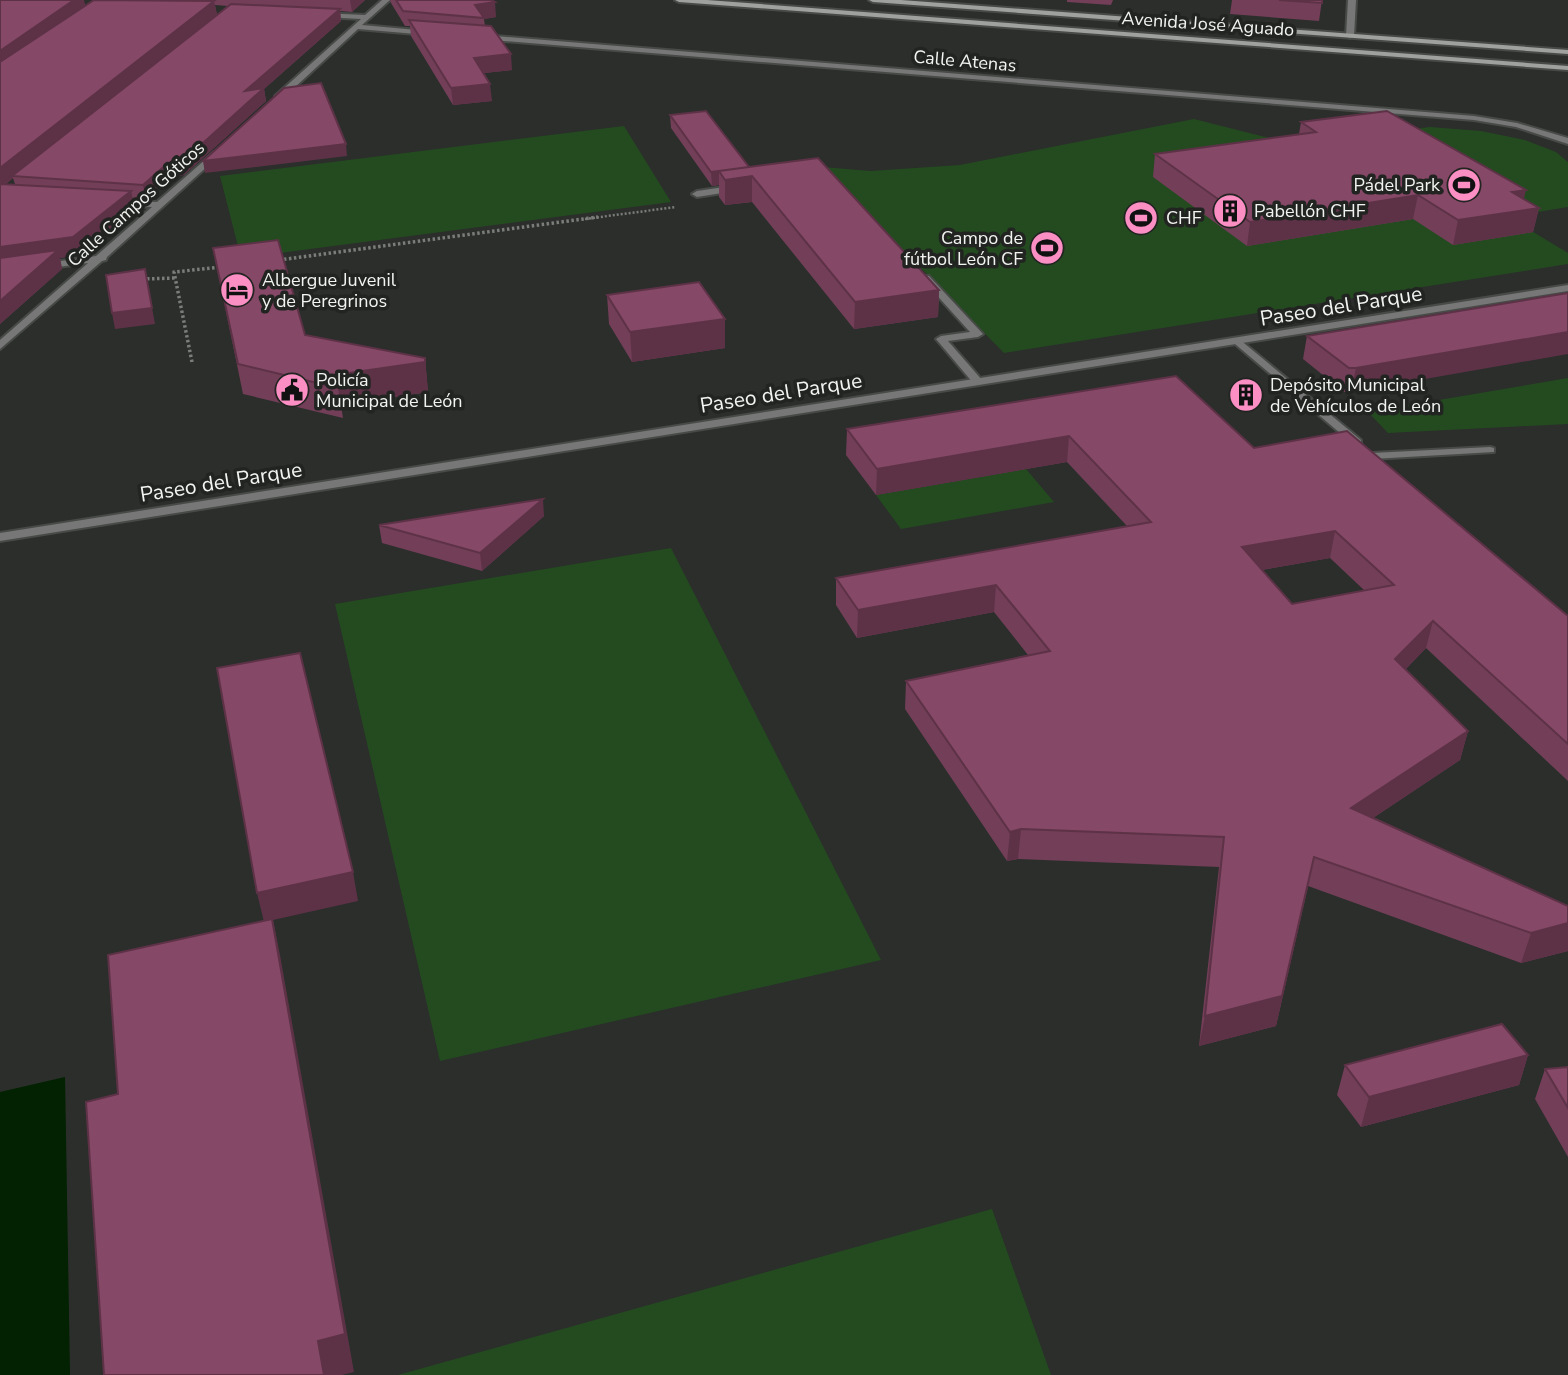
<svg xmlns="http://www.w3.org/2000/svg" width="1568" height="1375" viewBox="0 0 1568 1375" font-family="'Nunito Sans',sans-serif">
<rect width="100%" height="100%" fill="#2b2e2b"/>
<!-- green -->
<path fill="#244b20" d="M 1194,119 L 1297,145 L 1430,127 L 1481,131 L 1525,140 L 1556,152 L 1568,162 L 1568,207 L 1508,217 L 1568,253 L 1568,264 L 1004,353 L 822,167 L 871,171 L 960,165 Z
M 624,126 L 671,202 L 241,258 L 220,176 Z
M 1568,378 L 1568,424 L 1388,433 L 1368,412 Z
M 1026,469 L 1054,502 L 901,529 L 876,495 Z
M 671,548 L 881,960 L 440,1061 L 335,604 Z
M 992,1209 L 1051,1375 L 398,1375 Z"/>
<!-- water -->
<path fill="#022201" d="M 65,1077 L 70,1375 L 0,1375 L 0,1092 Z"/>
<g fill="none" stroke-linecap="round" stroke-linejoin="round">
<!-- service casing -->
<g stroke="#474a47" stroke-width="4">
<path id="service" d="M 738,185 L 742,188 L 741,190 L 697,197 L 692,194 L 697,191 Z
M 923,276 L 929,276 L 983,334 L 978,337 L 948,341 L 982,380 L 982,384 L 974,384 L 936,339 L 941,336 L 970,332 L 923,280 Z
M 1490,447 L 1494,448 L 1494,452 L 1372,459 L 1366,456 L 1372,453 Z"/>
</g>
<!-- minor casing -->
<g stroke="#474a47" stroke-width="4">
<path id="minor" d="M 382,0 L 390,0 L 362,25 L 428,31 L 432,33 L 428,35 L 358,29 L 281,100 L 275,100 L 275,96 L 361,19 L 323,17 L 320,13 L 365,15 Z
M 1348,0 L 1356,0 L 1354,36 L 1350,38 L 1346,36 Z
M 483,35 L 1474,116 L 1517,123 L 1568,138 L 1568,144 L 1516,127 L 1474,120 L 480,39 L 480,35 Z
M 214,152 L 221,154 L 107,257 L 106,260 L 102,261 L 0,349 L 0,340 L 88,263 L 43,269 L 40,268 L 40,264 L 96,256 L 152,207 L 117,205 L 114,204 L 114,200 L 157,202 Z
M 1239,339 L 1361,440 L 1361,444 L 1353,444 L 1235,344 L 1235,340 Z"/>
</g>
<!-- tertiary casing -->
<g stroke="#474a47" stroke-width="4">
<path id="tertiary" d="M 1568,285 L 1568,291 L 0,541 L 0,533 Z"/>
</g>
<!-- secondary casing -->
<g stroke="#474a47" stroke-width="4">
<path id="secondary" d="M 675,0 L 707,0 L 1568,66 L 1568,70 L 679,2 Z
M 869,0 L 901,0 L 1568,50 L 1568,54 L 873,2 Z"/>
</g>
<!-- path-far1 -->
<path stroke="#7a7d7a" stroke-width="2.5" stroke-dasharray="2 2" stroke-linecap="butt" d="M 585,219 L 676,207"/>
<!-- path -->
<path stroke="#7a7d7a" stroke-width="3.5" stroke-dasharray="2.5 2.5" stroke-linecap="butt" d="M 279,260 L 598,217
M 142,279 L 176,278
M 192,362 L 174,272 L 222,267"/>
<!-- service -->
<use href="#service" fill="#767776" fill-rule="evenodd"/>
<!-- minor -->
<use href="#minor" fill="#767776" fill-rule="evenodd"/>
<!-- tertiary -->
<use href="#tertiary" fill="#767776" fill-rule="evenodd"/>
<!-- secondary -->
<use href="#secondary" fill="#9fa19f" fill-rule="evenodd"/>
</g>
<!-- wall -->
<path fill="#723e58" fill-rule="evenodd" d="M 0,0 L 86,5 L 94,0 L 365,0 L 352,12 L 340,11 L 341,21 L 264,89 L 266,101 L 184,175 L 171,177 L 146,199 L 132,198 L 135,209 L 77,255 L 60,258 L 62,269 L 0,324 ZM 215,5 L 228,6 L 217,15 ZM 13,178 L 15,184 L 6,184 Z
M 390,0 L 491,0 L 496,17 L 484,19 L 485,26 L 512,70 L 484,73 L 492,101 L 453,105 L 411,36 L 410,26 L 405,26 L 391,3 Z
M 1067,0 L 1113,0 L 1111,5 L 1067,2 Z
M 1232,0 L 1322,0 L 1319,21 L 1230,14 Z
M 670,115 L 749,167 L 939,290 L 938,317 L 854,329 L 752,202 L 725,205 L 719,197 L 719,185 L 712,186 L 671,128 Z
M 1301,122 L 1524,199 L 1539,208 L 1533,232 L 1453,245 L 1413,219 L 1247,246 L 1153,177 L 1155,154 L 1299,134 Z
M 213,248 L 305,335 L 425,358 L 428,392 L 341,405 L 343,418 L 243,394 Z
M 1568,293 L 1351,392 L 1344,392 L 1303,359 L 1307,336 Z
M 607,295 L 725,348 L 632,362 L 609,324 Z
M 1176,376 L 1254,448 L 1568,616 L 1568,781 L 1426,648 L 1405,670 L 1468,731 L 1460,760 L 1373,818 L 1568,906 L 1568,951 L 1521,963 L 1308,886 L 1276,1026 L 1199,1046 L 1219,867 L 1018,859 L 1007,861 L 905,709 L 906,681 L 1028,655 L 994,612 L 857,638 L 836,605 L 836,578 L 1127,526 L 1067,462 L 876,495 L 846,455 L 847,429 ZM 1330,558 L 1365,591 L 1292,604 L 1262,570 Z
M 544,516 L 482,571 L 382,543 L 379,525 Z
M 1528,1055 L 1519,1085 L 1361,1127 L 1337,1095 L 1345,1065 Z
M 1568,1067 L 1568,1157 L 1535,1099 L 1545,1069 Z"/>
<!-- shaded-wall -->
<path fill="#5d3247" d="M 74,0 L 84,0 L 86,8 L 0,69 L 0,51 Z
M 350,0 L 365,0 L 352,12 Z
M 214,1 L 217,15 L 12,176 L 13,178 L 0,189 L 0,168 Z
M 495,2 L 496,17 L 484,19 L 475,5 Z
M 340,9 L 341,21 L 264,89 L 266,101 L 184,175 L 171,177 L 146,199 L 143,185 L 168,163 L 245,91 Z
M 511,54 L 512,70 L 476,74 L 474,58 Z
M 490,84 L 492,101 L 453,105 L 451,88 Z
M 346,144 L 347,156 L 205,173 L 203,161 Z
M 749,167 L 752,176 L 752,202 L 725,205 L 725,180 L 719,171 L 719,185 L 712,186 L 711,172 Z
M 1526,190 L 1521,211 L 1539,208 L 1533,232 L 1453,245 L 1458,220 L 1512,192 Z
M 131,191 L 135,209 L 77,255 L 60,258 L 62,269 L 0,324 L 0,247 Z
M 1418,195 L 1413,219 L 1247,246 L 1250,222 Z
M 145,269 L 155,324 L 115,329 L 112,313 Z
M 939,290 L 938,317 L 854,329 L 855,302 Z
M 725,319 L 725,348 L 632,362 L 630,332 Z
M 1568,332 L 1568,354 L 1351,392 L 1356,368 Z
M 425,358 L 428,392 L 341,405 L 338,388 L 334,375 Z
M 1069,436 L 1067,462 L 876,495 L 877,469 Z
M 543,499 L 544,516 L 482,571 L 480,553 Z
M 1335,531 L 1330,558 L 1238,574 L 1242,547 Z
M 996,585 L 994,612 L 857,638 L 858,610 Z
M 1433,621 L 1426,648 L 1388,687 L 1395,659 Z
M 1468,731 L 1460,760 L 1344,837 L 1351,808 Z
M 1021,829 L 1018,859 L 1007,861 L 1010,832 Z
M 1314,857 L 1276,1026 L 1199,1046 L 1205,1016 Z
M 353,872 L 358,901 L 273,920 L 280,955 L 354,1372 L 342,1375 L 324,1375 L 318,1341 L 264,922 L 257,893 Z
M 1568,923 L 1568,951 L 1521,963 L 1531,933 Z
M 1528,1055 L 1519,1085 L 1361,1127 L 1369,1097 Z"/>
<!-- building -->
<path fill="#854866" stroke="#5d3247" stroke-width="2" fill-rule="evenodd" d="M 0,0 L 74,0 L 0,51 Z
M 94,0 L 214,1 L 0,168 L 0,62 Z
M 396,0 L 491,0 L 495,2 L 475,5 L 484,18 L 403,11 Z
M 1279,0 L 1322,0 L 1322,3 Z
M 231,4 L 340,9 L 245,91 L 264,88 L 182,162 L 168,163 L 143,185 L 12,176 Z
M 409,20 L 491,26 L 511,54 L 474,58 L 490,84 L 451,88 Z
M 321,83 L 346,144 L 203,161 L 284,88 Z
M 706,111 L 749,167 L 711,172 L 670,115 Z
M 1387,111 L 1526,190 L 1512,192 L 1539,208 L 1458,220 L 1418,195 L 1250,222 L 1155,154 L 1316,132 L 1301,122 Z
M 818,158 L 939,290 L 855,302 L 752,176 L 725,180 L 719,171 Z
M 0,184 L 131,191 L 73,237 L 0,247 Z
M 278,240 L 305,335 L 425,358 L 425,362 L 334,375 L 338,388 L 238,364 L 213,248 Z
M 58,250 L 0,301 L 0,258 Z
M 145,269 L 152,308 L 112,313 L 106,275 Z
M 699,282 L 725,319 L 630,332 L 607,295 Z
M 1568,293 L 1568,332 L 1356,368 L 1349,368 L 1307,336 Z
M 1176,376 L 1254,448 L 1347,431 L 1568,616 L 1568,744 L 1433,621 L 1395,659 L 1468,731 L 1351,808 L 1568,906 L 1568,923 L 1531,933 L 1314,857 L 1282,996 L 1205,1016 L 1224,837 L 1021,829 L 1010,832 L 906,681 L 1050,651 L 996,585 L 858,610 L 836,578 L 1151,522 L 1069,436 L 877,469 L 847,429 ZM 1335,531 L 1394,585 L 1292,604 L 1242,547 Z
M 543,499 L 480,553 L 379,525 Z
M 300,653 L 353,872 L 257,893 L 217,668 Z
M 272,919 L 345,1334 L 318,1341 L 324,1375 L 104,1375 L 86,1102 L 118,1094 L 108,955 Z
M 1502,1024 L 1528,1055 L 1369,1097 L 1345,1065 Z
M 1568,1067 L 1568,1108 L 1545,1069 Z"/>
<!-- icons -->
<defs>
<g id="stadium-disc" transform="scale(1.75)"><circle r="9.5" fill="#fb8fc4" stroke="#212421"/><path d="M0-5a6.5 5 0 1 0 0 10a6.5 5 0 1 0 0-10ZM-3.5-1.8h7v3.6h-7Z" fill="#111"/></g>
<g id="building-disc" transform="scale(1.75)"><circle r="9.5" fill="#fb8fc4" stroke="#212421"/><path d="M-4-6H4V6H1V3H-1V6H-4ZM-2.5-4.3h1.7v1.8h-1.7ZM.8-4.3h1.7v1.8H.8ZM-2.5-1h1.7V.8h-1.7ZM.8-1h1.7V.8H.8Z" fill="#111"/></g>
<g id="hotel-disc" transform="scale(1.75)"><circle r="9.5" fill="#fb8fc4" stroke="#212421"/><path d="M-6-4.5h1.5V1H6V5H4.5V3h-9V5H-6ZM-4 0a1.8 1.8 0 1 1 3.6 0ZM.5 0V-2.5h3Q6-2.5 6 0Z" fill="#111"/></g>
<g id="civic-disc" transform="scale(1.75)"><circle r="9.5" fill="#fb8fc4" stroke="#212421"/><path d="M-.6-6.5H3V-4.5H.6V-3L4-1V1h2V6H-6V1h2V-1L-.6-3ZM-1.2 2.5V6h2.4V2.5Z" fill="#111"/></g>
</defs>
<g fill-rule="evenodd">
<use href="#stadium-disc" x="1464" y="185"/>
<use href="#building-disc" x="1230" y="211"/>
<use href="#stadium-disc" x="1141" y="218"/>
<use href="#stadium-disc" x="1047" y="248"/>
<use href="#hotel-disc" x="237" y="290"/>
<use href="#civic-disc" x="292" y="390"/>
<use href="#building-disc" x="1246" y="395"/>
</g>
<g text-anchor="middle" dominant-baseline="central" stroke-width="7" stroke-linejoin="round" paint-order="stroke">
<!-- far-street labels -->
<g font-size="18" fill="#f2f4f2" stroke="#212421">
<text transform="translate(1208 24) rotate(4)">Avenida José Aguado</text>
<text transform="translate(965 61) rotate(5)">Calle Atenas</text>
<text transform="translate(136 204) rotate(-42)">Calle Campos Góticos</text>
</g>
<!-- far-poi labels -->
<g font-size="18" fill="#f2f4f2" stroke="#212421" text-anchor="start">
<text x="1440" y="185" text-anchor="end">Pádel Park</text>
<text x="1254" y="211">Pabellón CHF</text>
<text x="1166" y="218">CHF</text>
<text x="1023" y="238" text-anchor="end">Campo de<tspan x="1023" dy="21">fútbol León CF</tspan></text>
<text x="262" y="280">Albergue Juvenil<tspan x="262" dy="21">y de Peregrinos</tspan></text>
<text x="316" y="380">Policía<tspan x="316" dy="21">Municipal de León</tspan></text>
<text x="1270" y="385">Depósito Municipal<tspan x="1270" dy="21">de Vehículos de León</tspan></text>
</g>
<!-- street labels -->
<g font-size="21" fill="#f2f4f2" stroke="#212421">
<text transform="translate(1341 306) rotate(-9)">Paseo del Parque</text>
<text transform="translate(781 393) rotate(-9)">Paseo del Parque</text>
<text transform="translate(221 482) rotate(-9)">Paseo del Parque</text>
</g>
</g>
</svg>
